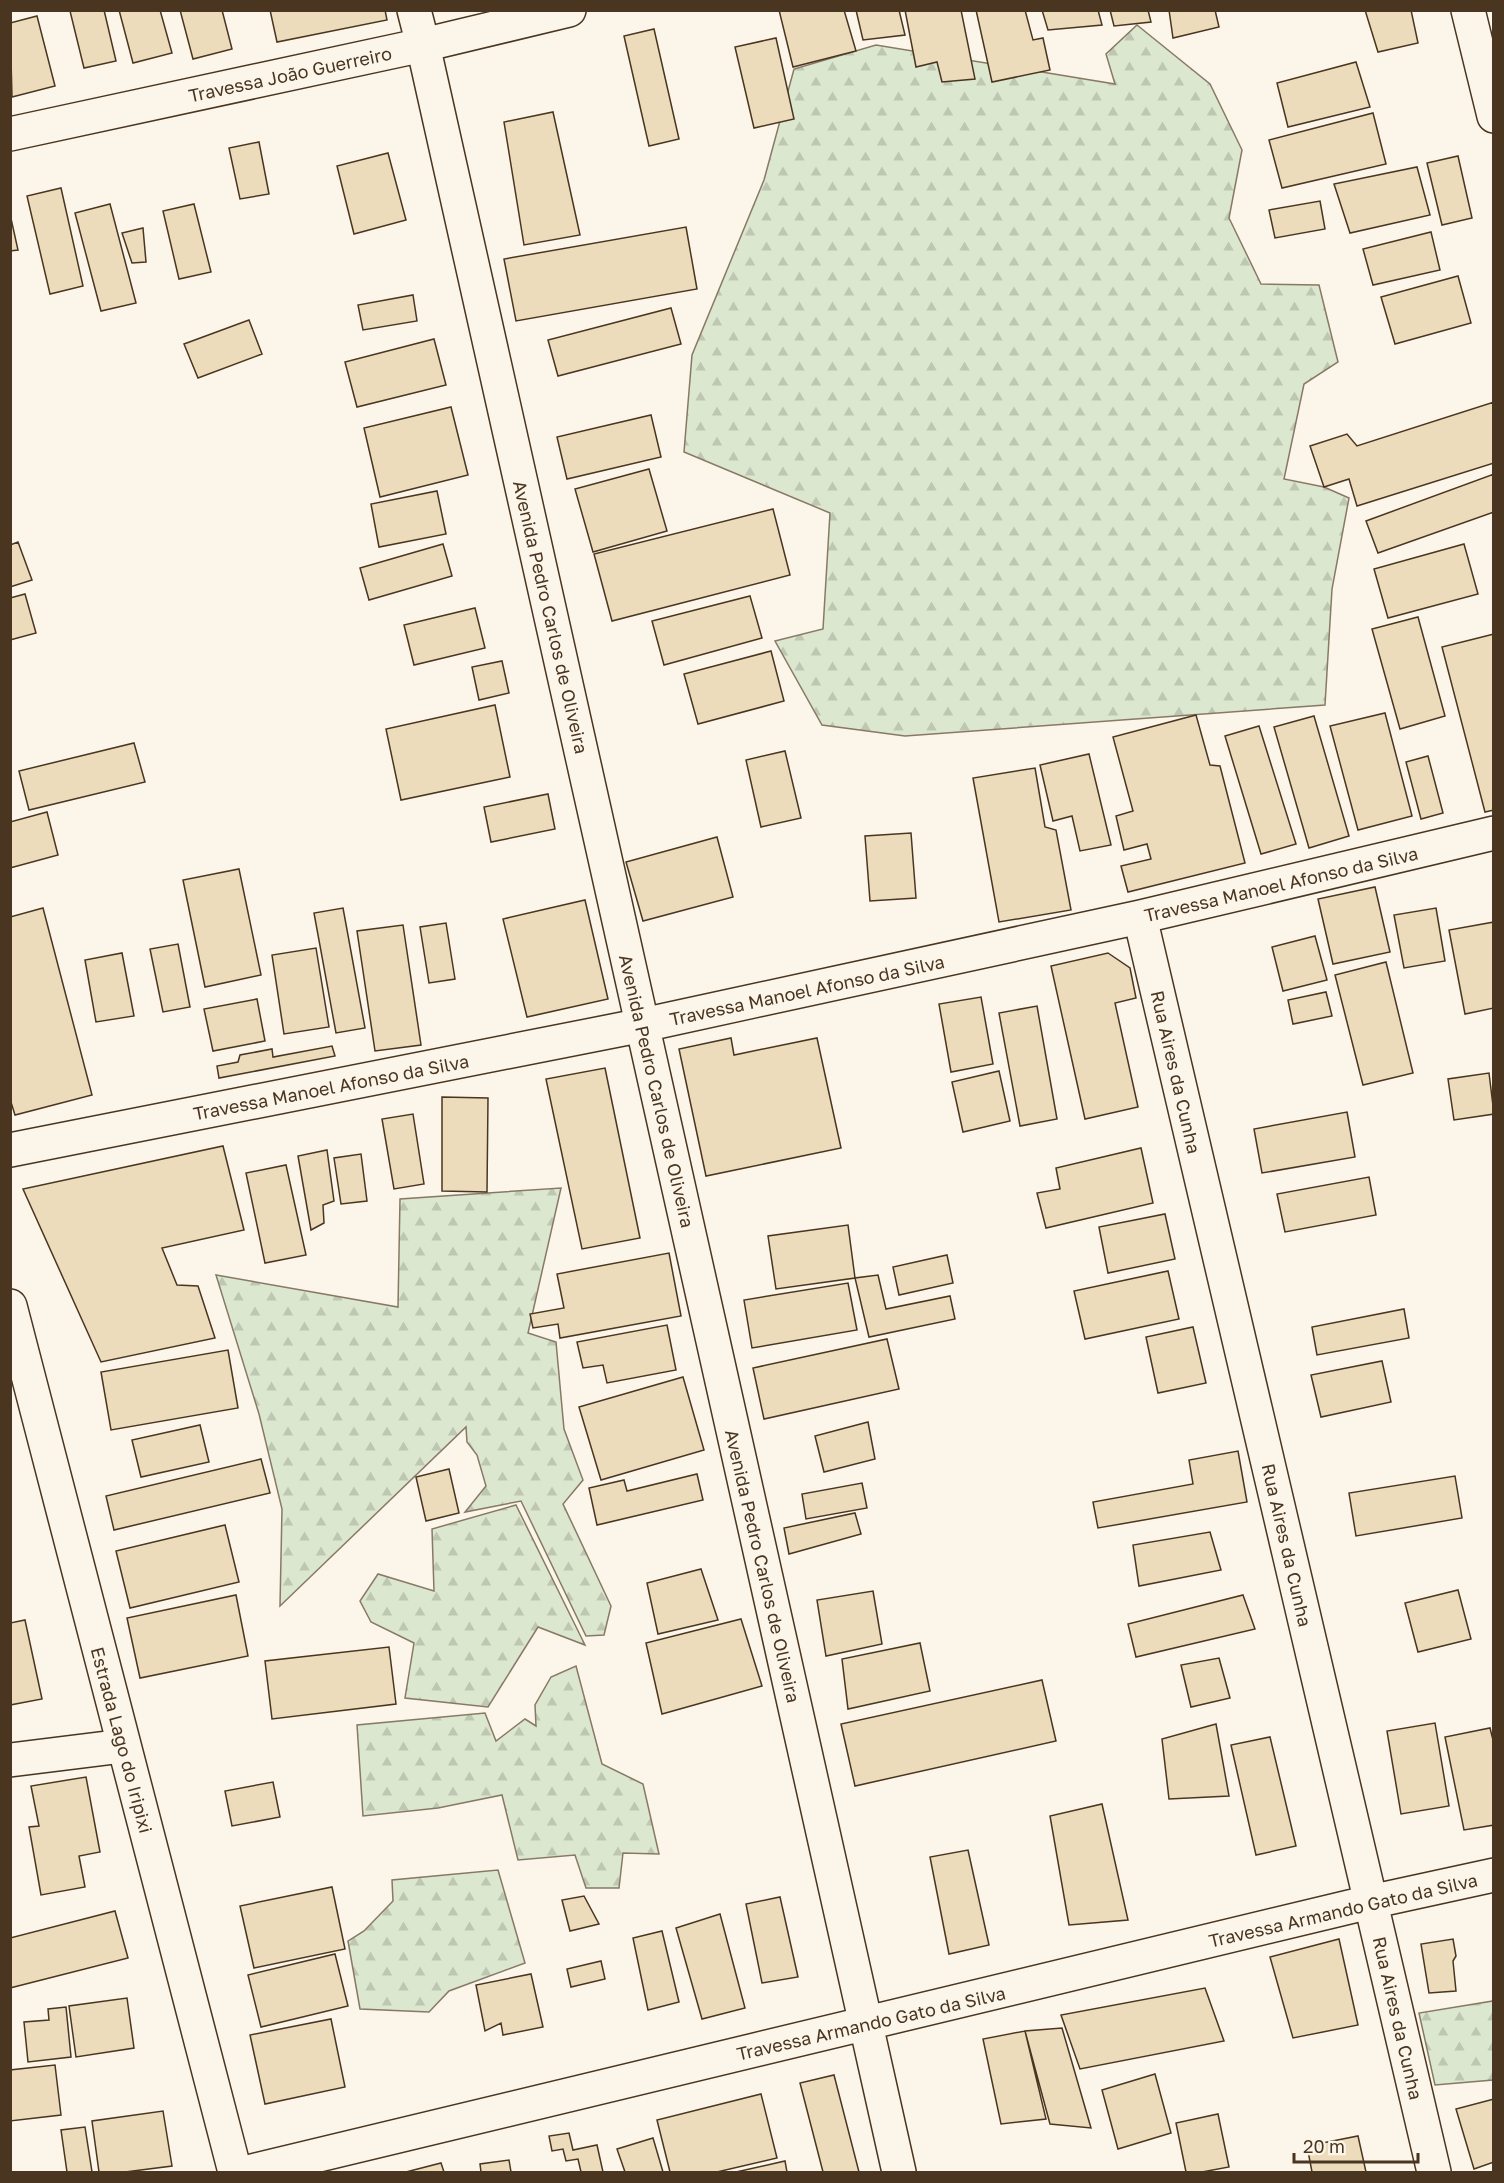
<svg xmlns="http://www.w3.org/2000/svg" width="1504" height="2183" viewBox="0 0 1504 2183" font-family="'Golos Text',sans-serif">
<defs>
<pattern id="forest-firs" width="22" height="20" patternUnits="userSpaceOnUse" patternTransform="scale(1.5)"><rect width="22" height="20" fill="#dce7d0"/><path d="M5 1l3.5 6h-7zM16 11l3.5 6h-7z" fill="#bec7b2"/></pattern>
</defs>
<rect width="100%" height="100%" fill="#fbf6e9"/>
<!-- forest -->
<path fill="url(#forest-firs)" stroke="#887966" stroke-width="1.5" d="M 1137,25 L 1210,84 L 1242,150 L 1229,218 L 1261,284 L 1319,285 L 1338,362 L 1304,384 L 1284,479 L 1324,487 L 1349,498 L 1332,589 L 1325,705 L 905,736 L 822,725 L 775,641 L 823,629 L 830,513 L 684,452 L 692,355 L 764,180 L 794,69 L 876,45 L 1115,84 L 1106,54 Z
M 561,1188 L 528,1333 L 556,1342 L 564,1429 L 583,1480 L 563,1504 L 611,1606 L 604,1635 L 586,1636 L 521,1501 L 465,1512 L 486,1486 L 477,1455 L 467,1442 L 466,1427 L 280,1606 L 282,1509 L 259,1414 L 216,1275 L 398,1307 L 400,1199 Z
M 516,1505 L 585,1645 L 538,1627 L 488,1707 L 405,1698 L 414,1643 L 371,1622 L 360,1601 L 378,1574 L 434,1591 L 432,1529 Z
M 576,1666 L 602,1764 L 643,1784 L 659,1854 L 623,1853 L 619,1888 L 586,1888 L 575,1855 L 518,1860 L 502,1795 L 438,1808 L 363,1816 L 357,1725 L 485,1713 L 496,1741 L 525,1719 L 536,1726 L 535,1705 L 551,1677 Z
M 498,1870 L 525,1963 L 449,1991 L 429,2012 L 360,2009 L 348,1941 L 364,1931 L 393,1901 L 392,1880 Z
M 1493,2001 L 1493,2080 L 1435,2085 L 1419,2013 Z"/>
<!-- building -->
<path fill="#ecdcbc" stroke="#4a3520" stroke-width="1.5" d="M 104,10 L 116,61 L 84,68 L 70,11 Z
M 119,10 L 160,10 L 172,53 L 133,63 Z
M 180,10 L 222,10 L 232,49 L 193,59 Z
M 270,10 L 385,10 L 387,20 L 277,42 Z
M 779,10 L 844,10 L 856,51 L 793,67 Z
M 856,10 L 899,10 L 905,35 L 863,40 Z
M 905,10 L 961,10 L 975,79 L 942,82 L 937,62 L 916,67 Z
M 976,10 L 1025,10 L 1033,40 L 1043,38 L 1050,70 L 992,82 Z
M 1042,10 L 1098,10 L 1102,25 L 1048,30 Z
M 1110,10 L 1148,10 L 1151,22 L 1114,26 Z
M 1169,10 L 1215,10 L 1219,27 L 1173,38 Z
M 1365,10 L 1411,10 L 1418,43 L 1378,52 Z
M 37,16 L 55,86 L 12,97 L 10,23 Z
M 654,29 L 679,139 L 649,146 L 624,36 Z
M 776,38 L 794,119 L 754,128 L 735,47 Z
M 1356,62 L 1370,107 L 1288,127 L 1277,83 Z
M 553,112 L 580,235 L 524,245 L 504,122 Z
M 1373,113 L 1386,164 L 1282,188 L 1269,140 Z
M 259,142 L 269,194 L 240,199 L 229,148 Z
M 388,153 L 406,220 L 354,234 L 337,166 Z
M 1458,156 L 1472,218 L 1442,225 L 1427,163 Z
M 1417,167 L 1430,215 L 1350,233 L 1334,184 Z
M 61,188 L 83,286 L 50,294 L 27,196 Z
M 1320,201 L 1325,229 L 1275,238 L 1269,210 Z
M 110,204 L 136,303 L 101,311 L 75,213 Z
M 194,204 L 211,272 L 179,279 L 163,211 Z
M 10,214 L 18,250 L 10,251 Z
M 686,227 L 697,289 L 516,321 L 504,259 Z
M 143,228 L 146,262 L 132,263 L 122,233 Z
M 1431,232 L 1440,270 L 1373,285 L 1363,249 Z
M 1458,276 L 1471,323 L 1395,344 L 1381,297 Z
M 413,295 L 417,321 L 363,330 L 358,305 Z
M 671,308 L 681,344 L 558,376 L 548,340 Z
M 249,320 L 262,354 L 198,378 L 184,344 Z
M 434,339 L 446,385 L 357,407 L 345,362 Z
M 1494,402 L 1494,463 L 1357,506 L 1349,479 L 1324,487 L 1310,446 L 1347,434 L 1357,446 Z
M 451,407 L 468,475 L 380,497 L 364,428 Z
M 651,415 L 661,457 L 567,479 L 557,437 Z
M 649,469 L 667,531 L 593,552 L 575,489 Z
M 1494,474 L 1494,512 L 1378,553 L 1366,521 Z
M 437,491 L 446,534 L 379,547 L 371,504 Z
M 773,509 L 790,575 L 612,621 L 594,554 Z
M 18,542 L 32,580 L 10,587 L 10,545 Z
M 443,544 L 452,576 L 369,600 L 360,568 Z
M 1464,544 L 1478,594 L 1388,618 L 1374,569 Z
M 25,594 L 36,633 L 10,640 L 10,598 Z
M 750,596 L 762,638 L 664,665 L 652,621 Z
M 475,608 L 485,648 L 414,665 L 404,625 Z
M 1418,617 L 1445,716 L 1400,729 L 1372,629 Z
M 1494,634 L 1494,810 L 1485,812 L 1442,647 Z
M 771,651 L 784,701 L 698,724 L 684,674 Z
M 502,661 L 509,693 L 479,700 L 472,667 Z
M 495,705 L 510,777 L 401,800 L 386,729 Z
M 1385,713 L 1412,816 L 1358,830 L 1330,726 Z
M 1196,715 L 1210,765 L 1220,766 L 1245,863 L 1128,892 L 1121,866 L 1151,859 L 1147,844 L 1124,850 L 1116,816 L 1133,811 L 1113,737 Z
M 1314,716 L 1349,836 L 1309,848 L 1274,727 Z
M 1259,726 L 1296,844 L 1261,854 L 1225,736 Z
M 134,743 L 145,782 L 29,810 L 19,771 Z
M 785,751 L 801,818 L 761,827 L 746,760 Z
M 1089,754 L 1111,845 L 1080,851 L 1072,816 L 1053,821 L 1040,765 Z
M 1428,756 L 1443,813 L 1421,819 L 1406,762 Z
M 1035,768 L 1045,827 L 1056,830 L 1071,910 L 999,922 L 973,778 Z
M 548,794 L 555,829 L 491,842 L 484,807 Z
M 47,812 L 58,855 L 10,868 L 10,822 Z
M 911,833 L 916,898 L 870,901 L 865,836 Z
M 717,837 L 733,897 L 643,921 L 626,862 Z
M 239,869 L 261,975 L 205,987 L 183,880 Z
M 1375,887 L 1390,952 L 1333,964 L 1318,899 Z
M 585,900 L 608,999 L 527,1017 L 503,919 Z
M 43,908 L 92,1095 L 15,1115 L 10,1099 L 10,917 Z
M 343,908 L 365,1028 L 336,1033 L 314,913 Z
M 1436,908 L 1445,961 L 1404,968 L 1394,915 Z
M 1494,922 L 1494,1008 L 1465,1014 L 1449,930 Z
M 446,923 L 455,979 L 429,983 L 420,927 Z
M 403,925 L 421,1045 L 375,1051 L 357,931 Z
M 1315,936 L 1327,980 L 1283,991 L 1272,947 Z
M 178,944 L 190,1007 L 163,1012 L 150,949 Z
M 316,948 L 329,1027 L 284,1034 L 272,955 Z
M 122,953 L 134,1016 L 96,1022 L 85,960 Z
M 1108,953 L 1130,968 L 1136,998 L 1115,1003 L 1138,1107 L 1085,1119 L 1051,966 Z
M 1386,962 L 1413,1073 L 1363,1085 L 1335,975 Z
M 1326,992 L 1332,1016 L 1293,1024 L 1288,1000 Z
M 981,997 L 993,1064 L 951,1072 L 939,1004 Z
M 257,999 L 265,1041 L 213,1051 L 204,1009 Z
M 1037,1006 L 1057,1119 L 1020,1126 L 999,1013 Z
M 731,1038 L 734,1055 L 817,1038 L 841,1148 L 706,1176 L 679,1049 Z
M 332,1046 L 335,1056 L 219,1078 L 217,1066 L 238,1062 L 240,1055 L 272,1049 L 273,1057 Z
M 605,1068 L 640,1238 L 582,1249 L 546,1079 Z
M 999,1071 L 1010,1121 L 963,1132 L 952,1082 Z
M 1489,1073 L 1494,1114 L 1454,1120 L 1448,1079 Z
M 442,1097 L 488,1098 L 487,1192 L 442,1191 Z
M 1347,1112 L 1355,1157 L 1262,1173 L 1254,1129 Z
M 413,1114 L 424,1184 L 394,1189 L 382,1119 Z
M 223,1146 L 244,1230 L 162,1248 L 177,1285 L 198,1286 L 215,1338 L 101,1362 L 23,1189 Z
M 1141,1148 L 1153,1203 L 1046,1228 L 1037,1193 L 1060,1189 L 1056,1168 Z
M 327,1150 L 334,1201 L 323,1205 L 324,1223 L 311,1230 L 298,1156 Z
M 361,1154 L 367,1201 L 341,1204 L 334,1158 Z
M 286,1165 L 306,1255 L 265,1263 L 246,1173 Z
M 1369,1177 L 1376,1215 L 1285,1232 L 1277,1194 Z
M 1165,1214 L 1175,1259 L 1108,1273 L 1099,1227 Z
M 848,1225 L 855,1278 L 776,1289 L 768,1236 Z
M 669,1253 L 681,1316 L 560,1338 L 558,1324 L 533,1328 L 530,1314 L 564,1308 L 557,1274 Z
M 947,1255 L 953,1283 L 899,1295 L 893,1267 Z
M 1168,1271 L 1179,1319 L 1085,1339 L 1074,1291 Z
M 878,1275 L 886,1309 L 950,1296 L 955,1319 L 869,1337 L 855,1278 Z
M 848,1283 L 857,1330 L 752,1348 L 744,1300 Z
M 1404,1309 L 1409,1338 L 1317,1355 L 1312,1327 Z
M 667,1325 L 676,1370 L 607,1383 L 603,1365 L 583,1368 L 577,1342 Z
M 1193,1327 L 1206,1383 L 1158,1393 L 1146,1337 Z
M 887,1339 L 899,1389 L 764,1419 L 753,1368 Z
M 228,1350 L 238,1408 L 111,1430 L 101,1372 Z
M 1382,1361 L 1391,1402 L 1321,1417 L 1311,1375 Z
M 683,1377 L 704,1450 L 601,1480 L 579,1407 Z
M 868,1422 L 875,1459 L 824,1472 L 815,1436 Z
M 200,1425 L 209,1462 L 141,1477 L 132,1440 Z
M 1238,1451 L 1247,1502 L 1098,1528 L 1093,1502 L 1193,1484 L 1189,1460 Z
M 261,1459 L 270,1493 L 114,1530 L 106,1496 Z
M 449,1469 L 459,1513 L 426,1521 L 416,1477 Z
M 697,1474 L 703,1500 L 597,1525 L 589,1488 L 624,1480 L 627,1491 Z
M 1455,1476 L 1462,1518 L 1356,1536 L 1349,1493 Z
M 862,1483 L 867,1508 L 806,1519 L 802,1494 Z
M 855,1513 L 861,1534 L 789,1554 L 784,1528 Z
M 225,1525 L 239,1582 L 130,1608 L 116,1551 Z
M 1210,1532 L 1221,1570 L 1139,1586 L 1133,1545 Z
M 701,1569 L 718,1620 L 658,1634 L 647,1583 Z
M 1458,1590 L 1471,1639 L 1418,1652 L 1405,1603 Z
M 873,1591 L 882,1644 L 826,1656 L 817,1600 Z
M 236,1595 L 248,1656 L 140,1678 L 127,1618 Z
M 1243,1595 L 1255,1629 L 1136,1657 L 1128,1624 Z
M 741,1619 L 762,1686 L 662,1714 L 646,1643 Z
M 25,1620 L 42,1699 L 10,1705 L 10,1623 Z
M 920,1643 L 930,1691 L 848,1709 L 842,1659 Z
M 389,1647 L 396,1704 L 272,1719 L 265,1661 Z
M 1219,1658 L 1230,1698 L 1191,1707 L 1181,1665 Z
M 1042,1680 L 1056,1741 L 855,1786 L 841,1724 Z
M 1435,1723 L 1449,1806 L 1401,1814 L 1387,1731 Z
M 1216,1724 L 1229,1796 L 1169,1799 L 1162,1739 Z
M 1490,1728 L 1494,1744 L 1494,1825 L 1464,1830 L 1445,1737 Z
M 1270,1737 L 1296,1846 L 1256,1855 L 1231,1745 Z
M 86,1777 L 100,1852 L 79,1856 L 85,1887 L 41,1895 L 29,1827 L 39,1826 L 31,1786 Z
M 273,1782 L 280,1817 L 232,1826 L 225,1791 Z
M 1102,1804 L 1128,1920 L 1069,1925 L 1050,1816 Z
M 968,1850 L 989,1945 L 949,1954 L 930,1857 Z
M 332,1887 L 345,1949 L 254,1968 L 240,1906 Z
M 584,1896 L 599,1924 L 570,1931 L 562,1900 Z
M 780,1897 L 798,1977 L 762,1983 L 746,1904 Z
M 115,1911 L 128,1958 L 10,1988 L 10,1938 Z
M 720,1914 L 745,2008 L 702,2019 L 676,1928 Z
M 662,1931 L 679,2002 L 648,2010 L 633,1938 Z
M 1339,1939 L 1358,2025 L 1293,2038 L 1270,1957 Z
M 1453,1939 L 1456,1956 L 1453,1961 L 1456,1991 L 1429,1993 L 1421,1944 Z
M 335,1954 L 348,2006 L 261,2027 L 248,1975 Z
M 601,1961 L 605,1979 L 571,1987 L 567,1969 Z
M 531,1974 L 543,2027 L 503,2035 L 501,2023 L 485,2031 L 476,1985 Z
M 1205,1988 L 1224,2041 L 1080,2069 L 1061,2015 Z
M 127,1998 L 134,2048 L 76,2057 L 69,2006 Z
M 66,2007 L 71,2057 L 28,2062 L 24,2022 L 49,2020 L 48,2009 Z
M 331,2019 L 345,2087 L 265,2104 L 250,2035 Z
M 1062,2028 L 1091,2128 L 1050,2124 L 1025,2031 Z
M 1025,2031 L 1046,2119 L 1001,2124 L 983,2039 Z
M 55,2065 L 61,2115 L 10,2121 L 10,2070 Z
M 1155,2074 L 1171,2133 L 1118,2149 L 1102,2090 Z
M 834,2075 L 859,2172 L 823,2172 L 800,2083 Z
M 761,2094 L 777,2158 L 717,2172 L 670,2172 L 657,2120 Z
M 1494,2099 L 1494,2162 L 1474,2169 L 1456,2109 Z
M 163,2111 L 172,2166 L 125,2172 L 99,2172 L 92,2121 Z
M 1218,2114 L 1229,2167 L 1202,2172 L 1186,2172 L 1176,2123 Z
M 85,2127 L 92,2172 L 67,2172 L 61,2130 Z
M 569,2133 L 573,2150 L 597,2145 L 603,2172 L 581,2172 L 578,2159 L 566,2161 L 563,2149 L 552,2151 L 549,2136 Z
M 1358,2136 L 1366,2172 L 1312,2172 L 1307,2146 Z
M 653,2138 L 663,2172 L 625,2172 L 617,2149 Z
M 509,2160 L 511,2172 L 481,2172 L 480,2164 Z
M 785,2161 L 787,2172 L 736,2172 Z
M 441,2163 L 444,2172 L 406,2172 Z"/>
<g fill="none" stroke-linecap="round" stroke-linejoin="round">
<!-- minor casing -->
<g stroke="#4a3520" stroke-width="36">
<path id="minor" d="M 414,10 L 423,45 L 899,2172
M 10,134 L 423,45 L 569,10
M 1140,917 L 1434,2172
M 10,1150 L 643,1025 L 1140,917 L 1494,833
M 10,1760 L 123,1746
M 248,2172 L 1370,1902 L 1494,1875"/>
</g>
<!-- tertiary casing -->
<g stroke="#4a3520" stroke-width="36">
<path id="tertiary" d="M 1468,10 L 1494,116
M 10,1306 L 235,2172"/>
</g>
<!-- minor -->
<use href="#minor" stroke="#fbf6e9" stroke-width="33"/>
<!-- tertiary -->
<use href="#tertiary" stroke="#fbf6e9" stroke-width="33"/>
</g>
<g text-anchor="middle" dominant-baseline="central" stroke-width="4.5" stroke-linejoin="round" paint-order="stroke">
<!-- street labels -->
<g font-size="18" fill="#4a3520" stroke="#fbf6e9">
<text transform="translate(290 74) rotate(-12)">Travessa João Guerreiro</text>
<text transform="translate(551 617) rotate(77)">Avenida Pedro Carlos de Oliveira</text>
<text transform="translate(1281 884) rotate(-13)">Travessa Manoel Afonso da Silva</text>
<text transform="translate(807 990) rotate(-12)">Travessa Manoel Afonso da Silva</text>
<text transform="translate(1176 1072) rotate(77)">Rua Aires da Cunha</text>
<text transform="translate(331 1087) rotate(-11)">Travessa Manoel Afonso da Silva</text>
<text transform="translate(657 1091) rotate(77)">Avenida Pedro Carlos de Oliveira</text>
<text transform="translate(1287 1545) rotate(77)">Rua Aires da Cunha</text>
<text transform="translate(763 1566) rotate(77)">Avenida Pedro Carlos de Oliveira</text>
<text transform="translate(122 1740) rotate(75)">Estrada Lago do Iripixi</text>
<text transform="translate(1343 1910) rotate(-13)">Travessa Armando Gato da Silva</text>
<text transform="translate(1398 2018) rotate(77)">Rua Aires da Cunha</text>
<text transform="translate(871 2023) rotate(-13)">Travessa Armando Gato da Silva</text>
</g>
</g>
<!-- border -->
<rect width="1504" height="2183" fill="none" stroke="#4a3520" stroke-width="24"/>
<!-- scale -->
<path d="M1294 2153v9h124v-9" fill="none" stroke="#4a3520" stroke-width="3"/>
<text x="1303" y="2153" font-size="18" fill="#4a3520" stroke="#fbf6e9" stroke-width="4.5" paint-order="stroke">20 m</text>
</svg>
